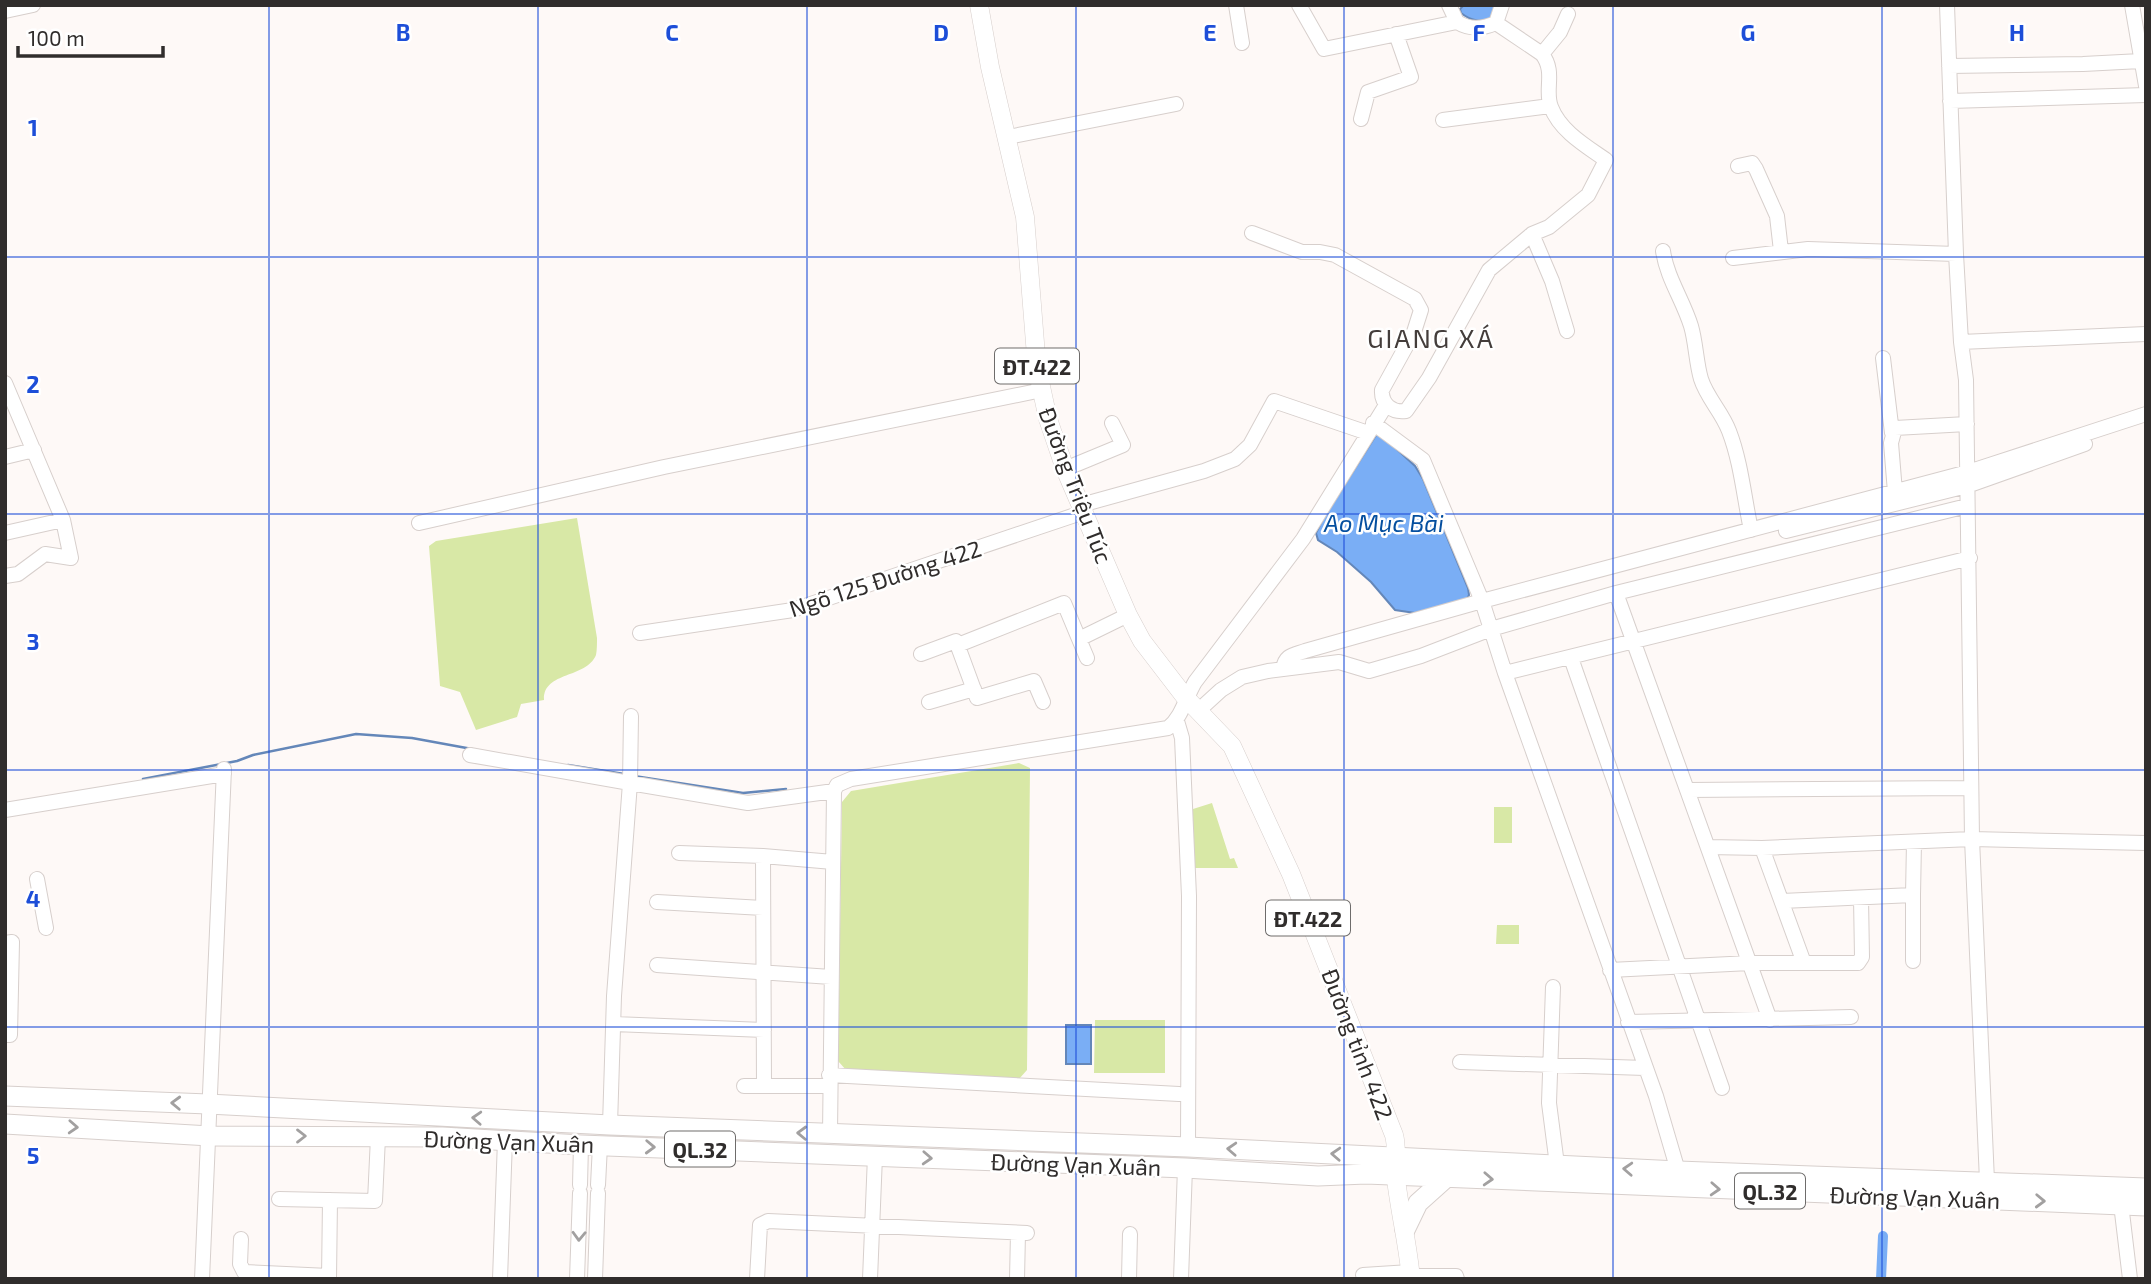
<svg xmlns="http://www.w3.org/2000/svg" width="2151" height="1284" viewBox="0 0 2151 1284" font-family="'Exo 2',sans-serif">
<rect width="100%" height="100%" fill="#fef9f7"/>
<!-- green -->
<path fill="#d8e8a6" d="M 577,518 L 597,638 C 597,643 597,650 596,655 C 586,679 543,671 544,700 L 521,704 L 517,717 L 476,730 L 460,692 L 440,686 L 429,546 L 436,541 Z
M 1019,763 L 1030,768 L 1027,1070 L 1019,1079 L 847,1071 L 838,1061 L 842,802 L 851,791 Z
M 1212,803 L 1230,859 L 1234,858 L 1238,868 L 1192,868 L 1193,809 Z
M 1494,807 L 1512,807 L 1512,843 L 1494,843 Z
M 1497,925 L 1519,925 L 1519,944 L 1496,944 Z
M 1095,1020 L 1165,1020 L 1165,1073 L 1094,1073 Z"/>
<!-- water -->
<path fill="#7aaef5" stroke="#6487b9" stroke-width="2" d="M 1464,5 L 1497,5 L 1493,20 C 1480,22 1471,21 1461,13 L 1460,9 Z
M 1378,432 L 1415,466 L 1423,479 L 1468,588 L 1469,595 L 1467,599 L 1415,613 L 1395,610 L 1371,582 L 1337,552 L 1318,540 L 1316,533 L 1323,519 Z
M 1066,1025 L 1091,1025 L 1091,1064 L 1066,1064 Z"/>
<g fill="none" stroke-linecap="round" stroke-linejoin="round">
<!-- stream -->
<path stroke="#6487b9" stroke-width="2.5" d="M 568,765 L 624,774
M 634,776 L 743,793 L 786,789
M 143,779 L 237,761 L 253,755 L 356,734 L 412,738 L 472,749"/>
<!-- canal -->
<path stroke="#7aaef5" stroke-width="10" d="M 1881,1279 L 1883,1236"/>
<!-- minor casing -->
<g stroke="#d7cfcc" stroke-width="16">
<path id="minor" d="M 1236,5 L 1242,43
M 1299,5 L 1324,49 L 1457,22 C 1470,30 1482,29 1496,23 L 1502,5
M 1449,5 L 1457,22
M 1947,5 L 1956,254 L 1961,342 L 1966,380 L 1972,839 L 1987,1181
M 2132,5 L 2146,86
M 5,11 L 33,5
M 1542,54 L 1560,32 L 1568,14
M 1949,66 L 2083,64 L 2141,61
M 1950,101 L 2146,95
M 1361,119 L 1368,92 L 1411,77 L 1396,34
M 1443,120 L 1550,106
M 1008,137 L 1176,104
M 1738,166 L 1752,163 L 1756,169 L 1777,216 L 1781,251
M 1252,233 L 1302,252 L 1320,252 L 1335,255 L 1415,299 L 1421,310 L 1414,332 L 1382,390 C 1381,404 1392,413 1406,411 L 1429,378 L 1489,270 L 1532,234 L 1549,227 L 1588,195 L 1606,160 C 1586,146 1560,131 1551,107 C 1544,90 1556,72 1542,54 L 1496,23
M 1532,234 L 1552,281 L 1567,331
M 1663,251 C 1667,278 1683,300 1691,326 C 1696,343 1696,362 1701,379 C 1707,398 1722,412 1729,431 C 1741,462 1744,497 1751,530
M 1733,258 L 1808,249 L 1956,254
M 1961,342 L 2146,334
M 1883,358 L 1892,433
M 5,383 L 63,520 L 5,533
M 1373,423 L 1423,460 L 1482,601 L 1505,673 L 1656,1096 L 1678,1171
M 5,457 L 34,450
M 1065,469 L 1123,445 L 1112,423
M 1895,492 L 1891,443 L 1895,428 L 1967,424
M 1081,505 L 1204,471 L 1235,459 L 1250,445 L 1274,401 L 1368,433
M 419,523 L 664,467 L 1042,390
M 1786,531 L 1967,486 L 2085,444
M 5,576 L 18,574 L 45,554 L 71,558 L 63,520
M 1616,593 L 1770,1020
M 640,633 L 793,610 L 1084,512
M 1079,639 L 1087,658
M 958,645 L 1064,603 L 1079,639 L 1128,615
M 921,654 L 956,641 L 977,698 L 1034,681 L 1043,702
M 1571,658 L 1722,1088
M 1283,669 C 1285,655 1293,655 1305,651 L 1482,601 L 1968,472 L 2146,414
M 1505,673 L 1970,558
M 929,702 L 974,689
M 1198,711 L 1221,690 L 1242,677 L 1268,671 L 1339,662 L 1369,671 L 1421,656 L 1491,629 L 1616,593 L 1967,506
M 1177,721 L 1182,738 L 1189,896 L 1188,1147
M 470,755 L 630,783 L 631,716
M 1688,790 L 1971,788
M 5,810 L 224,774
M 1708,847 L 1762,848 L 1972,839 L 2146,843
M 1762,848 L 1804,963
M 679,853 L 763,856 L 833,862
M 763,856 L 764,1086
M 37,879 L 46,928
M 1913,895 L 1913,961
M 1782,901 L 1913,895 L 1914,842
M 657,902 L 763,908
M 5,943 L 12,942 L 10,1035 L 5,1035
M 657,965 L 831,977
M 1610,970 L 1750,963 L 1858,963 L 1862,957 L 1861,898
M 1553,987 L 1549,1103 L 1557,1165
M 1628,1022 L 1851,1017
M 614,1024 L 764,1030
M 1460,1062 L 1645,1068
M 829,1075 L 1179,1094
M 744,1086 L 830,1086
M 610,1125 L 614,996 L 630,783 L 748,803 L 834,791
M 830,1134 L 834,791 L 837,785 L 851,779 L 1168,728 C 1182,717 1186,697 1195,682 L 1303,539 L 1386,405
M 580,1185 L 581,1145
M 598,1185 L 600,1145
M 279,1199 L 375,1201 L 378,1137
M 2121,1204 L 2130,1279
M 241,1239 L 240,1264 L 244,1272 L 329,1276
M 1363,1275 L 1410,1272
M 1410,1276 L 1456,1276 L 1457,1279
M 202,1279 L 224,769
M 329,1279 L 330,1200
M 500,1279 L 505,1140
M 577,1279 L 580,1193
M 595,1279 L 598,1193
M 757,1279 L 760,1225 L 768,1221 L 1027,1233
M 870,1279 L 875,1156
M 1017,1279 L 1018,1233
M 1129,1279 L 1130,1234
M 1181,1279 L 1185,1168"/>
</g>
<!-- major casing -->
<g stroke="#d7cfcc" stroke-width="19">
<path id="major" d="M 979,5 L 990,67 L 1025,217 L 1037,368 L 1048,419 L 1065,469 L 1128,615 L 1142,641 L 1185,697 L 1232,746 L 1291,874 L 1394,1135 C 1398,1149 1394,1164 1396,1179 C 1400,1213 1408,1245 1411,1279"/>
</g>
<!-- highway casing -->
<g stroke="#d7cfcc" stroke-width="21">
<path id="highway" d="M 5,1096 L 208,1104 L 610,1125 L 1188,1147 L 1678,1171 L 2146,1188
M 5,1124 L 210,1136 L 442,1137 L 581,1145 L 1185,1168 L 1318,1176 L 1366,1174 L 2146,1206
M 1405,1230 L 1418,1203 L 1447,1177"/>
</g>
<!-- minor -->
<use href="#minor" stroke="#fff" stroke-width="14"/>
<!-- major -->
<use href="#major" stroke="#fff" stroke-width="18"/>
<!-- highway -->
<use href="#highway" stroke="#fff" stroke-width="19"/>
</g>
<!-- one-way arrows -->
<defs><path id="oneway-chevron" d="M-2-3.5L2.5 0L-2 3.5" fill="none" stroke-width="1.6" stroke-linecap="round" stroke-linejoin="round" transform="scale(1.75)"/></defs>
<g stroke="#a2a0a0">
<use href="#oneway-chevron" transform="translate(176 1103) rotate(-178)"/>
<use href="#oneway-chevron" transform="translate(477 1118) rotate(-177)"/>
<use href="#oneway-chevron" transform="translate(73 1127) rotate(3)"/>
<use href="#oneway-chevron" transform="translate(802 1133) rotate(-178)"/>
<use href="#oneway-chevron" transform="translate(301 1136)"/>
<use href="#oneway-chevron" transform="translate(650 1147) rotate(2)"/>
<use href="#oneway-chevron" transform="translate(1232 1149) rotate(-177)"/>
<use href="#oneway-chevron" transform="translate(1336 1154) rotate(-177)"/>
<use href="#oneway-chevron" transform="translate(927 1158) rotate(3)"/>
<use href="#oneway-chevron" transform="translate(1628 1169) rotate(-177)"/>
<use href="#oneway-chevron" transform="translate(1488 1179) rotate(3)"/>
<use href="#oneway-chevron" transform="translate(1715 1189) rotate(3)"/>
<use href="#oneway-chevron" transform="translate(2040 1201) rotate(2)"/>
<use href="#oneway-chevron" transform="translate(579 1236) rotate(92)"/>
</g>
<!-- grid -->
<path fill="none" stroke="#1d4ed8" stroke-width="2" stroke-opacity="0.55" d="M 269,5 L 269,1279M 538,5 L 538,1279M 807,5 L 807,1279M 1076,5 L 1076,1279M 1344,5 L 1344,1279M 1613,5 L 1613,1279M 1882,5 L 1882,1279M 5,257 L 2146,257M 5,514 L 2146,514M 5,770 L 2146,770M 5,1027 L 2146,1027"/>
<g text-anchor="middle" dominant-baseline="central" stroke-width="5" stroke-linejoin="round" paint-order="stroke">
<!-- shield labels -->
<g fill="#fff" stroke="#6e6c6b" stroke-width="2">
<rect x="995" y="348.5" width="84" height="35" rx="5"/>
<rect x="1266" y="900.5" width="84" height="35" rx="5"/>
<rect x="665" y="1131.5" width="70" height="35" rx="5"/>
<rect x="1735" y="1173.5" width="70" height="35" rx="5"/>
</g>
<g font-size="21" font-weight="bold" fill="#302d2c">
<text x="1037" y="366">ĐT.422</text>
<text x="1308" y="918">ĐT.422</text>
<text x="700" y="1149">QL.32</text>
<text x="1770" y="1191">QL.32</text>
</g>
<!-- street labels -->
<g font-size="23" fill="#302d2c" stroke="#fff">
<text transform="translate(1076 485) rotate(69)">Đường Triệu Túc</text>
<text transform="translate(885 578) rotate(-18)">Ngõ 125 Đường 422</text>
<text transform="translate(1358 1044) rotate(69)">Đường tỉnh 422</text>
<text transform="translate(509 1141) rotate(2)">Đường Vạn Xuân</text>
<text transform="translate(1076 1164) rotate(2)">Đường Vạn Xuân</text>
<text transform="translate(1915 1197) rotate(2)">Đường Vạn Xuân</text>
</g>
<!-- water labels -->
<g font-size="24" font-style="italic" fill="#054f9f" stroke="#fff">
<text x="1384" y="522">Ao Mục Bài</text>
</g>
<!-- quarter labels -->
<g font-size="26" letter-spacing="2" fill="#443d3b" stroke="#fff">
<text x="1431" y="337">GIANG XÁ</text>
</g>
</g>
<g font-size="23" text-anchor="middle" font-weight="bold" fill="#1d4ed8" stroke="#fff" stroke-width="5" stroke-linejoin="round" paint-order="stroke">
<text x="403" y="41">B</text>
<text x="672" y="41">C</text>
<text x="941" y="41">D</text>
<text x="1210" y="41">E</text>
<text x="1479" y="41">F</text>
<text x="1748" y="41">G</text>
<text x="2017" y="41">H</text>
<text x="33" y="136">1</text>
<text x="33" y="393">2</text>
<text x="33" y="650">3</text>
<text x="33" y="907">4</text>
<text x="33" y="1164">5</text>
</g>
<!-- border -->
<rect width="2151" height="1284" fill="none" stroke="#302d2c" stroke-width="14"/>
<!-- scale -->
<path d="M18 46v10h145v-10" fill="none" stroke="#302d2c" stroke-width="3.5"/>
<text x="28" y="46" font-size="21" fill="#302d2c" stroke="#ffffff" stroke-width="5" paint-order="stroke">100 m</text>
</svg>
